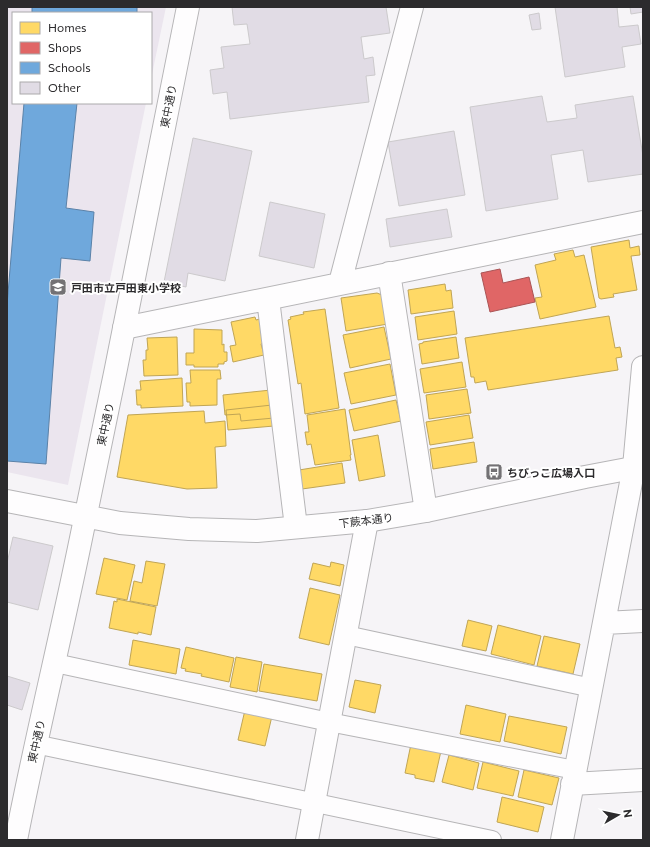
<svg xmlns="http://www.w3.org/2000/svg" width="650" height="847" viewBox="0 0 650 847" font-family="Commissioner,'Noto Sans JP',sans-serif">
<rect width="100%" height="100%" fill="#f6f4f7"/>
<!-- built -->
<path fill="#ebe5ee" d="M 7,7 L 166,7 L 151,79 L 151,13 L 13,13 L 13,103 L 146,103 L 68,485 L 7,472 Z"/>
<!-- homes -->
<path fill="#ffd966" stroke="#c0a555" d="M 629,240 L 630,248 L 639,246 L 640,255 L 631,256 L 637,290 L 613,294 L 614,297 L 601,299 L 599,298 L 591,247 Z
M 573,250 L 575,257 L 584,255 L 596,307 L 540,319 L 535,298 L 542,297 L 535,265 L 556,260 L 554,254 Z
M 445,284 L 446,291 L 451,290 L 453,308 L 411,314 L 408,290 Z
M 377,293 L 382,295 L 388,324 L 346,331 L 341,298 Z
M 325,309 L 339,408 L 305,414 L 301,383 L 298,384 L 288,320 L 291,319 L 290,317 L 304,314 L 303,312 Z
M 454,311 L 457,334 L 418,340 L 415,317 Z
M 609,316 L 615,348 L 620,347 L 622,357 L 616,358 L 618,370 L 488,390 L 486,381 L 475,383 L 474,377 L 471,377 L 465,338 Z
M 255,317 L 256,320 L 260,319 L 265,343 L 261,344 L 264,355 L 233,362 L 230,346 L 236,345 L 231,322 Z
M 384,327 L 391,359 L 350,368 L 343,335 Z
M 194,329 L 222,330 L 222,345 L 224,344 L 224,352 L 227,352 L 227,361 L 224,362 L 224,364 L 218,364 L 218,367 L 194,367 L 194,365 L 186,365 L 186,353 L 194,353 Z
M 177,337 L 178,375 L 144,376 L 143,360 L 146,360 L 146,350 L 148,350 L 147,338 Z
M 456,337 L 459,358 L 422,364 L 419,344 L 423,343 L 423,342 Z
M 462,362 L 466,387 L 424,393 L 420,369 Z
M 390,364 L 396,395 L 351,404 L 344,373 Z
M 190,370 L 220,370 L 221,379 L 217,379 L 217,405 L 190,406 L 190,402 L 187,402 L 186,383 L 191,383 Z
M 182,378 L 183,406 L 141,408 L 141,405 L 137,405 L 136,390 L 141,390 L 140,381 Z
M 467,389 L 471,413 L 429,419 L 426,395 Z
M 271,390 L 274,418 L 241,421 L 240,414 L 225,415 L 223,395 Z
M 396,400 L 401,421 L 354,431 L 349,410 Z
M 272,405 L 274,426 L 228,430 L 226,410 Z
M 345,409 L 351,455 L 350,455 L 351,460 L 315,465 L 311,444 L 307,445 L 305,432 L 309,432 L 307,415 Z
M 204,411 L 205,423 L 225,421 L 226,446 L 215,447 L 217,488 L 187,489 L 117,477 L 128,415 Z
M 469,415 L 473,438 L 430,445 L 426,422 Z
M 378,435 L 385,476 L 359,481 L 352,440 Z
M 474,442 L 477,462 L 433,469 L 430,449 Z
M 342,463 L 345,483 L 302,489 L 299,470 Z
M 104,558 L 135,565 L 127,600 L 96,594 Z
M 146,561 L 165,564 L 157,606 L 130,601 L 134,581 L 142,583 Z
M 331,562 L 344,565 L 340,586 L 309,579 L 313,563 L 330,567 Z
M 310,588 L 340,595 L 329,645 L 299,638 Z
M 117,599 L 156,607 L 151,635 L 138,632 L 138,634 L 109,628 L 114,601 L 117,602 Z
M 468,620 L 492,626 L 486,651 L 462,646 Z
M 498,625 L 541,636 L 534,665 L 491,654 Z
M 544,636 L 580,644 L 573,674 L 537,666 Z
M 133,640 L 180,649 L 176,674 L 129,665 Z
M 186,647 L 234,658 L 229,682 L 201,676 L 202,674 L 185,671 L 186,669 L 181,668 Z
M 236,657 L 262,662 L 257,692 L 230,687 Z
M 264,664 L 322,674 L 317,701 L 259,691 Z
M 355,680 L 381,685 L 375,713 L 349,707 Z
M 466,705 L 506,714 L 500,742 L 460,734 Z
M 245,710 L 272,716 L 265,746 L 238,740 Z
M 509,716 L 567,727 L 561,754 L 504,741 Z
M 411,744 L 441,751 L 434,782 L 415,778 L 415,775 L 405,773 Z
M 449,755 L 479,763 L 473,790 L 442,782 Z
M 483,762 L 519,771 L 513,796 L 477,788 Z
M 524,770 L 559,778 L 552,805 L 518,797 Z
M 502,797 L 544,807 L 538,832 L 497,822 Z"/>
<!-- shops -->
<path fill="#e06666" stroke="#aa5455" d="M 500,269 L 503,283 L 529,277 L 535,302 L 490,312 L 481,273 Z"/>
<!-- schools -->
<path fill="#6fa8dc" stroke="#5b82a8" d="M 32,7 L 137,7 L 137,13 L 32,13 Z
M 24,103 L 77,103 L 66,208 L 94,212 L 90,261 L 61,258 L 46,464 L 7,461 L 7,305 Z"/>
<!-- building -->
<path fill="#e1dce5" stroke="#cccacc" d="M 232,7 L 386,7 L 390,33 L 361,37 L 364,59 L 373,57 L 375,75 L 366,76 L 369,102 L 230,119 L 227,92 L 213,94 L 210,70 L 224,68 L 221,47 L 250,44 L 247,24 L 234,25 Z
M 555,7 L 617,7 L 619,27 L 638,25 L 641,44 L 622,47 L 625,67 L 565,77 Z
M 630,7 L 643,7 L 643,12 L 631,14 Z
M 539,13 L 541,29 L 532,30 L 529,15 Z
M 542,96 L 547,122 L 577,118 L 575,105 L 633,96 L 643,156 L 643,174 L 588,182 L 583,150 L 551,155 L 558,199 L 486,211 L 470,107 Z
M 454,131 L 465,195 L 399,206 L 388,142 Z
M 193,138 L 252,151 L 225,281 L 188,273 L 186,287 L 164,282 Z
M 270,202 L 325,214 L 314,268 L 259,256 Z
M 447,209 L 452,237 L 390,247 L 386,219 Z
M 13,537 L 53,546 L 38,610 L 7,602 L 7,563 Z
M 7,676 L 30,683 L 22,710 L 7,705 Z"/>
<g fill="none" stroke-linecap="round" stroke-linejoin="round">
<!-- service casing -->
<g stroke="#b6b5b7" stroke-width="20">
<path id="service" d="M 346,635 L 592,688
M 55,663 L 329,722 L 575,770
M 35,744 L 492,840"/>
</g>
<!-- minor casing -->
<g stroke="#b6b5b7" stroke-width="24">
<path id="minor" d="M 389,273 L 426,511
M 340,283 L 412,7
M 268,299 L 296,527
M 124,328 L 643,222
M 604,623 L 643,621
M 572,784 L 643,780
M 307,840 L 367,521
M 562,840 L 634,467 L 643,367"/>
</g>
<!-- tertiary casing -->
<g stroke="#b6b5b7" stroke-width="24">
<path id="tertiary" d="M 7,501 L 120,523 L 189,529 L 257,531 L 367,521 L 426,511 L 585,477 L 643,466
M 16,840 C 35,742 59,645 79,548 C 117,368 152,187 188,7"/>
</g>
<!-- service -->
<use href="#service" stroke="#fefdfe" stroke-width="18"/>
<!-- minor -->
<use href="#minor" stroke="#fefdfe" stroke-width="22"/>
<!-- tertiary -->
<use href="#tertiary" stroke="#fefdfe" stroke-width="22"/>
</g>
<!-- icons -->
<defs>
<g id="school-square" transform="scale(0.9)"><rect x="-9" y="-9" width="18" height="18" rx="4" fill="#737174" stroke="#fff"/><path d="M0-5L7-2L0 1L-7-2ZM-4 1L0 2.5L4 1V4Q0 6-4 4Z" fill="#fff"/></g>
<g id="bus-square" transform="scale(0.9)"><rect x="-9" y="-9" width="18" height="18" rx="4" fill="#737174" stroke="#fff"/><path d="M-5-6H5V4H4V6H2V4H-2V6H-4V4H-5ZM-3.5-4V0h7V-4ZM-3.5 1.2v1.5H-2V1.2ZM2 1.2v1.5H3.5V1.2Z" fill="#fff"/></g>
</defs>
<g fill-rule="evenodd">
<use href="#school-square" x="58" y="287"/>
<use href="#bus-square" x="494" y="472"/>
</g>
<g text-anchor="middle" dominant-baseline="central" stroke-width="4" stroke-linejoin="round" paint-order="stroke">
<!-- street labels -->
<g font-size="11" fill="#2c2b2d" stroke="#fff">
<text transform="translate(168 106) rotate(-79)">東中通り</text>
<text transform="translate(105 424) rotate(-78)">東中通り</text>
<text transform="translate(366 520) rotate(-7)">下蕨本通り</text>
<text transform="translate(36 741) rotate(-77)">東中通り</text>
</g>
<!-- poi labels -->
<g font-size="11" font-weight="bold" fill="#2c2b2d" stroke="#fff" text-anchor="start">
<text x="71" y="287">戸田市立戸田東小学校</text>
<text x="507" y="472">ちびっこ広場入口</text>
</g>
</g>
<!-- border -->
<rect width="650" height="847" fill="none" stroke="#2c2b2d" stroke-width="16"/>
<!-- legend -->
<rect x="12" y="12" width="140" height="92" fill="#ffffff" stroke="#abaaab"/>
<rect x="20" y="22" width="20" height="12" fill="#ffd966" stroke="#abaaab"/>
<text x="48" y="32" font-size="12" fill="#2c2b2d">Homes</text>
<rect x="20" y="42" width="20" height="12" fill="#e06666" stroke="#abaaab"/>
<text x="48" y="52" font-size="12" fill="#2c2b2d">Shops</text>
<rect x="20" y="62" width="20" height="12" fill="#6fa8dc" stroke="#abaaab"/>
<text x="48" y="72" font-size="12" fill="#2c2b2d">Schools</text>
<rect x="20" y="82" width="20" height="12" fill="#e1dce5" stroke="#abaaab"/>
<text x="48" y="92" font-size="12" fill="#2c2b2d">Other</text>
<!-- north arrow -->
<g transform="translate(618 815) rotate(81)" stroke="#ffffff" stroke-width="3" paint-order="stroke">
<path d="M0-3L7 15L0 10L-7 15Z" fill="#2c2b2d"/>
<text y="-6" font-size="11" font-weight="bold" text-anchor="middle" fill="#2c2b2d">N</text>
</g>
</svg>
